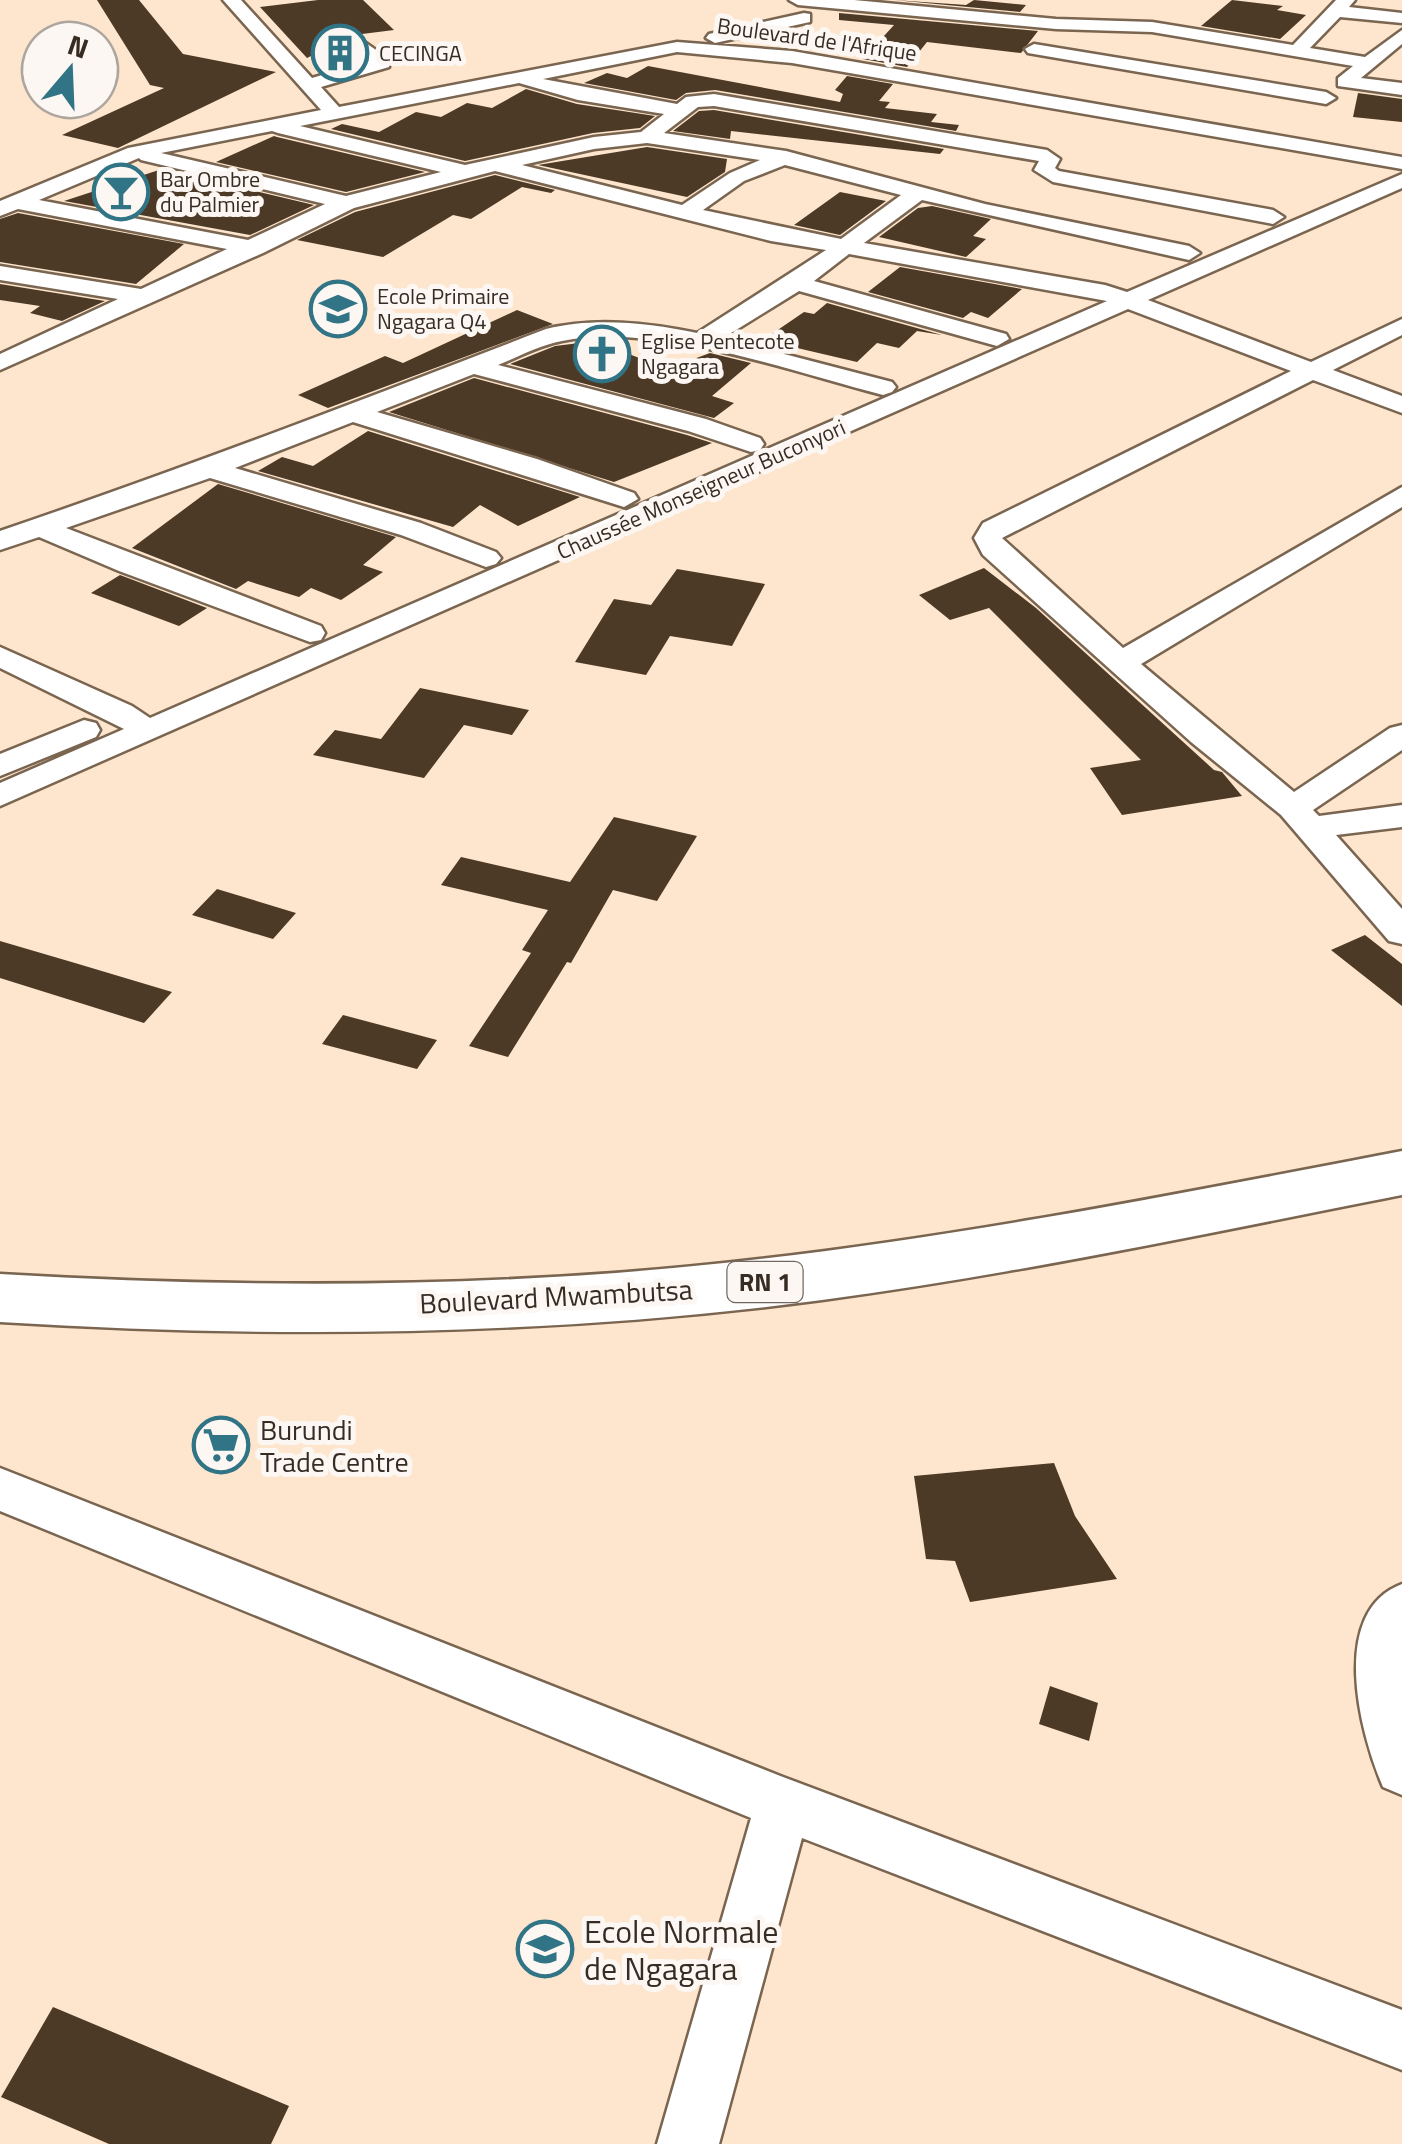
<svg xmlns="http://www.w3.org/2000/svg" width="1402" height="2144" viewBox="0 0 1402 2144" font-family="'Titillium Web',sans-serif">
<rect width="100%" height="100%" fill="#fee6ce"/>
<!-- building -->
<path fill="#4c3926" d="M 97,0 L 139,0 L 183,54 L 276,72 L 118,148 L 62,135 L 164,88 L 150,85 Z
M 318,0 L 363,0 L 394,30 L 346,36 L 362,59 L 327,64 L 317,53 L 307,58 L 260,7 Z
M 894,0 L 966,5 L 974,0 L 1026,5 L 1020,12 Z
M 1232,0 L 1283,6 L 1277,10 L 1306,15 L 1280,39 L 1201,26 Z
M 839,13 L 1038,31 L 1021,53 L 927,42 L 907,67 L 863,59 L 894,25 L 839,20 Z
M 648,66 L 840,102 L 843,94 L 835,90 L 847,76 L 893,84 L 879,101 L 890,102 L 885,108 L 937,114 L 931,122 L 959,125 L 956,131 L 715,90 L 686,93 L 676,100 L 584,83 L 607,73 L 627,78 Z
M 526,89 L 577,104 L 655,116 L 640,128 L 593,133 L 465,161 L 331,129 L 342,124 L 379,132 L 416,112 L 441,117 L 467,103 L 492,108 Z
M 1358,93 L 1402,99 L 1402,122 L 1353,117 Z
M 714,110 L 944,149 L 940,154 L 731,131 L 730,139 L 673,131 L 699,111 Z
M 274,136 L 277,137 L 425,172 L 346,192 L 216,162 Z
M 647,147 L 727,159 L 725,172 L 687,197 L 538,165 Z
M 162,169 L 314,205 L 250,235 L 64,201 Z
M 495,175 L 555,190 L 551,193 L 522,187 L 471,219 L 453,215 L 383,257 L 297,240 L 355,212 Z
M 840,192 L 886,201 L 840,235 L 794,225 Z
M 932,206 L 991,219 L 973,236 L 986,239 L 966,257 L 879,237 L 918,208 Z
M 18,213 L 184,244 L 136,284 L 0,262 L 0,219 Z
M 900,267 L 1022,289 L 988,318 L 971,312 L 963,318 L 868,292 Z
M 0,284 L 105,301 L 62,321 L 30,313 L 40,306 L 0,300 Z
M 827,303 L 942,335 L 917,331 L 899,348 L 877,343 L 857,362 L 763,340 L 804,312 L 814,314 Z
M 517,310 L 553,324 L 328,408 L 298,395 L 385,356 L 403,363 Z
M 596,341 L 667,369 L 710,353 L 751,363 L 712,396 L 734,403 L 714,418 L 510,364 L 555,346 Z
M 474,378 L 687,435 L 712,443 L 614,482 L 389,412 Z
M 368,431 L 580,497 L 518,526 L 480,505 L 453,527 L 258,471 L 282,457 L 313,466 Z
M 218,484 L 396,537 L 363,565 L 383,572 L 341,600 L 311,588 L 299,597 L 248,581 L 236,589 L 132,548 Z
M 984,568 L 1036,608 L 1214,770 L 1222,772 L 1242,796 L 1122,815 L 1090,768 L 1141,760 L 989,608 L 950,620 L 919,595 Z
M 677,569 L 765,584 L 732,646 L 670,636 L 646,675 L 575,662 L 614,599 L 651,605 Z
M 120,575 L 207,608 L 179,626 L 91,593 Z
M 420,688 L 529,710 L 512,735 L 464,725 L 424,778 L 313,755 L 335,730 L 381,739 Z
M 614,817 L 697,836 L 657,901 L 613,890 L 571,963 L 567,962 L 508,1057 L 469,1046 L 531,953 L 522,950 L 548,910 L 441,885 L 461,857 L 570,882 Z
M 217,889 L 296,913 L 273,939 L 192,915 Z
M 1365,935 L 1402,964 L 1402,1006 L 1331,950 Z
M 0,941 L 75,963 L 172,992 L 144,1023 L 0,978 Z
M 343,1015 L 437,1040 L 417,1069 L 322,1044 Z
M 1054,1463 L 1075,1516 L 1117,1579 L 970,1602 L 955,1561 L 926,1559 L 914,1476 Z
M 1050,1686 L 1098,1703 L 1089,1741 L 1039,1724 Z
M 53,2007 L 289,2106 L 271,2144 L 109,2144 L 1,2097 Z"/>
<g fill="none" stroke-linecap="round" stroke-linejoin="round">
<!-- minor casing -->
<g stroke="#7a6550" stroke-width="5">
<path id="minor" d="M 223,0 L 241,0 L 312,78 L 369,61 L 354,46 L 363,41 L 389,59 L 389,67 L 321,87 L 339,107 L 677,42 L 792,51 L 1402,157 L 1402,169 L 792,63 L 677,52 L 543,79 L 677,104 L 686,97 L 714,94 L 1047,150 L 1060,159 L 1055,168 L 1059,171 L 1273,210 L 1284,217 L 1273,224 L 1053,182 L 1034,170 L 1039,161 L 714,106 L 698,107 L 664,133 L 786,151 L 985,204 L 1189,246 L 1200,253 L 1189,260 L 922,200 L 864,243 L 1105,285 L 1127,292 L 1402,174 L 1402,188 L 1148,300 L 1311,362 L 1402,319 L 1402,335 L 1333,370 L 1402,396 L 1402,413 L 1313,380 L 1002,538 L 1123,648 L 1402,487 L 1402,507 L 1141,664 L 1294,792 L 1390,728 L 1402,725 L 1402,750 L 1313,810 L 1319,816 L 1402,805 L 1402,827 L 1336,835 L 1402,909 L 1402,944 L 1389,941 L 1281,815 L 1191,742 L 983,555 L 974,538 L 983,523 L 1291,371 L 1128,309 L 0,806 L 0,783 L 124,729 L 0,668 L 0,647 L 132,706 L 150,718 L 1107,301 L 849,254 L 814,281 L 1006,334 L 1009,339 L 997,346 L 799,291 L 723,338 L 892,382 L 896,387 L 892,392 L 883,395 C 789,371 657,322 562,341 C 540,345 518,357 498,365 L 706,419 L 760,438 L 764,444 L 760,450 L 751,452 L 688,431 L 474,374 L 377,412 L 537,459 L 634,493 L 638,499 L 624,507 L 353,422 L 235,468 L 421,523 L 496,552 L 501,558 L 496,564 L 486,567 L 401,535 L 210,478 L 66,528 L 321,626 L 325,633 L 321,640 L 310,642 L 119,571 L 39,537 L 0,550 L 0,531 C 182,469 365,399 546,329 C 595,317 648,323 697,333 L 826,250 L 771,241 L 495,171 L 354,208 L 263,253 L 0,370 L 0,354 L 118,299 L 0,280 L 0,266 L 141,289 L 227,249 L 18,209 L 0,216 L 0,201 L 128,148 L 321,110 ZM 519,83 L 578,100 L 664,114 L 641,132 L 594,137 L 465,165 L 300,126 ZM 272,131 L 278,133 L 441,172 L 346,196 L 161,153 ZM 647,143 L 760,160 L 730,173 L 682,205 L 522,165 L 594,149 ZM 139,158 L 141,160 L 325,204 L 248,240 L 39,200 ZM 785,165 L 901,195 L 841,239 L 703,210 L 744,181 Z
M 789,0 L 854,0 L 1056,19 L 1152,22 L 1293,45 L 1336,0 L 1355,0 L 1349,7 L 1402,13 L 1402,23 L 1340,17 L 1310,48 L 1365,57 L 1402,30 L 1402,44 L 1361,78 L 1402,83 L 1402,95 L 1338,86 L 1338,78 L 1353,66 L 1152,32 L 1056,29 L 798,5 Z
M 804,13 L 810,14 L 810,22 L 715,43 L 706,38 L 709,34 Z
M 1034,44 L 1326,92 L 1336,98 L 1326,104 L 1028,53 L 1025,49 Z
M 84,720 L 96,723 L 100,730 L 96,737 L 0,776 L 0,754 Z
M 0,1468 L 783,1777 L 1402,2010 L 1402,2070 L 802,1838 L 719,2144 L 657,2144 L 751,1818 L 0,1511 Z
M 1402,1584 L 1402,1795 L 1383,1787 C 1359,1731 1329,1611 1402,1584 Z"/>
</g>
<!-- highway casing -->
<g stroke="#7a6550" stroke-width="5">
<path id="highway" d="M 1402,1151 L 1402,1195 C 1209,1233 1017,1274 822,1300 C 549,1336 275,1339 0,1322 L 0,1274 C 241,1288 483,1289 724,1263 C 952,1239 1177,1194 1402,1151 Z"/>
</g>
<!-- minor -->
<use href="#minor" fill="#fff" fill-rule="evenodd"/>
<!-- highway -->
<use href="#highway" fill="#fff" fill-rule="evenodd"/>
</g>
<!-- icons -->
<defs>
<g id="building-ring" transform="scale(2.875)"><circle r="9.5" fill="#fcf7f2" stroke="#317485" stroke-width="1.5"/><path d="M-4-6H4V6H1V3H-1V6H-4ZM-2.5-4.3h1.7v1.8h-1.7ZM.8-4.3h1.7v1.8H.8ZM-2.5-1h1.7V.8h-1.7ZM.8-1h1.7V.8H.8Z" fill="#317485"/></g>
<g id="bar-ring" transform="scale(2.875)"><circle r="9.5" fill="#fcf7f2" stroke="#317485" stroke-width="1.5"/><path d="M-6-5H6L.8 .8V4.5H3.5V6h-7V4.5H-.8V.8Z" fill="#317485"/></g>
<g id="school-ring" transform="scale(2.875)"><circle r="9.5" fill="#fcf7f2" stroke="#317485" stroke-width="1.5"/><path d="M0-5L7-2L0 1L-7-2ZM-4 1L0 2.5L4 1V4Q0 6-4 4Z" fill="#317485"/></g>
<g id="church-ring" transform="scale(2.875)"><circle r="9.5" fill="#fcf7f2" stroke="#317485" stroke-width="1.5"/><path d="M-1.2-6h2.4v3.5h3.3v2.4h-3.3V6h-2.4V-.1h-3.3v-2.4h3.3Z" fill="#317485"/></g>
<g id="supermarket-ring" transform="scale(2.875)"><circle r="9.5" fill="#fcf7f2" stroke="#317485" stroke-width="1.5"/><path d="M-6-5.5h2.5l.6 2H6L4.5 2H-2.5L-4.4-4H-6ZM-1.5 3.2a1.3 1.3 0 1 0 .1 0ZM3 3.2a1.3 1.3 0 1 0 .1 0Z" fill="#317485"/></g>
</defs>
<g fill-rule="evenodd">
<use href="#building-ring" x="340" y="53"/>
<use href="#bar-ring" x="121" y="192"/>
<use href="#school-ring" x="338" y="309"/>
<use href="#church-ring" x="602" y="354"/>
<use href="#supermarket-ring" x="221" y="1445"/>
<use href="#school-ring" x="545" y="1949"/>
</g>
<g text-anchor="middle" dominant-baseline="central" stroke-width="10" stroke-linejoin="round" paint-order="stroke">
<!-- far-street labels -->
<g font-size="22" fill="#362c23" stroke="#fcf7f2">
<text transform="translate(817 39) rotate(8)">Boulevard de l'Afrique</text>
<text transform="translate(701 489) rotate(-24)">Chaussée Monseigneur Buconyori</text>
</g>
<!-- far-poi labels -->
<g font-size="22" fill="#362c23" stroke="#fcf7f2" text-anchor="start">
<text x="379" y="53">CECINGA</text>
<text x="160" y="179">Bar Ombre<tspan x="160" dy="25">du Palmier</tspan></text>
<text x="377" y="296">Ecole Primaire<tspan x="377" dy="25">Ngagara Q4</tspan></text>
<text x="641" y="341">Eglise Pentecote<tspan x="641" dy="25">Ngagara</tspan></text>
</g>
<!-- shield labels -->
<rect fill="#fcf7f2" stroke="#716961" stroke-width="2.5" x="727.5" y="1262" width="75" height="40" rx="8"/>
<g font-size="25" font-weight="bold" fill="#362c23">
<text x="765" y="1282">RN 1</text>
</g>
<!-- street labels -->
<g font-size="28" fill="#362c23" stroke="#fcf7f2">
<text transform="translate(556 1296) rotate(-3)">Boulevard Mwambutsa</text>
</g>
<!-- poi labels -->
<g font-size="28" fill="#362c23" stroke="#fcf7f2" text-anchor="start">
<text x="260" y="1429">Burundi<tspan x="260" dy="32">Trade Centre</tspan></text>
</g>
<!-- near-poi labels -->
<g font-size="32" fill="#362c23" stroke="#fcf7f2" text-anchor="start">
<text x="584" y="1931">Ecole Normale<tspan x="584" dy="37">de Ngagara</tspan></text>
</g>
</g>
<!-- north arrow -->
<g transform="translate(70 70) rotate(19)"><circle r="48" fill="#fcf7f2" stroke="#ada69f" stroke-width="2.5"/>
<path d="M0-8L18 38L0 25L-18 38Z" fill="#317485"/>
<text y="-15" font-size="28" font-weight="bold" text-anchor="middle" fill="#362c23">N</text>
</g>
</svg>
